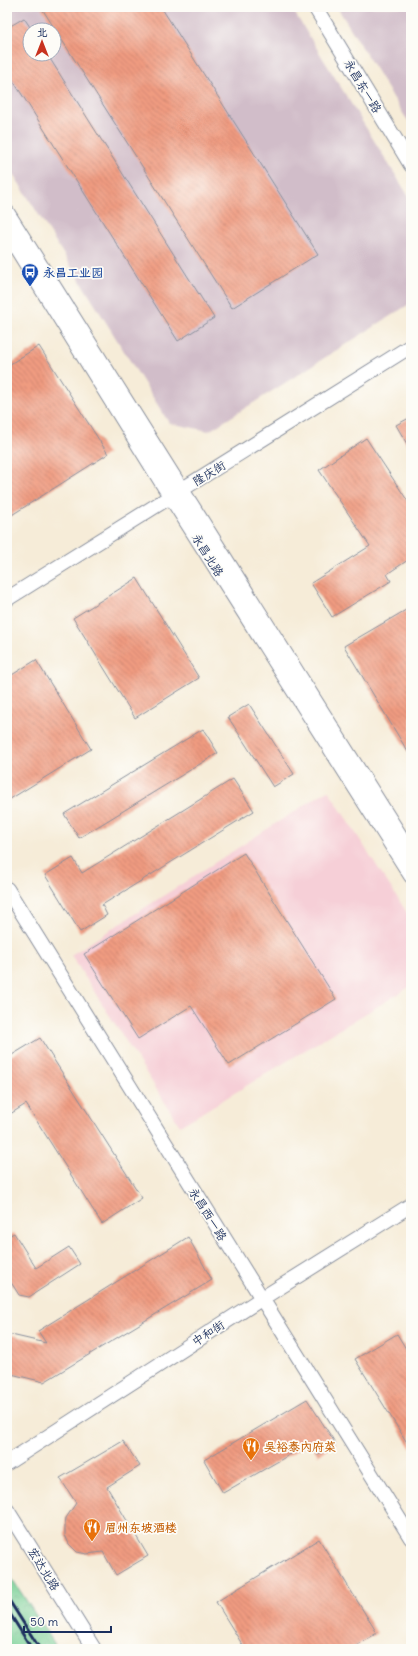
<svg xmlns="http://www.w3.org/2000/svg" width="418" height="1656" viewBox="0 0 418 1656" font-family="Delius,'LXGW WenKai TC',sans-serif">
<defs>
<pattern id="park-crowns" width="20" height="18" patternUnits="userSpaceOnUse"><rect width="20" height="18" fill="#77cf94"/><path d="M2 6a3 3 0 1 1 6 0M12 15a3 3 0 1 1 6 0" fill="none" stroke="#61a87c"/></pattern>
<pattern id="building-back-hatch" width="6" height="6" patternUnits="userSpaceOnUse"><rect width="6" height="6" fill="#f09b80"/><path d="M-1 5l2 2M0 0l6 6M5-1l2 2" fill="none" stroke="#c27f6c"/></pattern>
</defs>
<rect width="100%" height="100%" fill="#fdfcf7"/>
<filter id="ink" filterUnits="userSpaceOnUse"><feTurbulence type="fractalNoise" baseFrequency=".025" numOctaves="2"/><feDisplacementMap in="SourceGraphic" scale="8" xChannelSelector="R" yChannelSelector="G"/><feConvolveMatrix kernelMatrix="1 2 1 2 8 2 1 2 1" color-interpolation-filters="sRGB"/></filter>
<filter id="wash" filterUnits="userSpaceOnUse"><feTurbulence type="fractalNoise" baseFrequency=".012" numOctaves="4" result="noise"/><feDisplacementMap in="SourceGraphic" scale="16" xChannelSelector="R" yChannelSelector="G"/><feGaussianBlur stdDeviation="0.9" result="paint"/><feColorMatrix in="noise" values="0 0 0 0 0 0 0 0 0 0 0 0 0 0 0 0 0 1.4 0 .05"/><feComposite in="paint" operator="in"/></filter>
<g filter="url(#wash)">
<rect width="100%" height="100%" fill="#f6ecd8"/>
<!-- built -->
<path fill="#f6cfd7" d="M 328,790 L 411,919 L 411,986 L 180,1126 L 71,955 Z"/>
<!-- industrial -->
<path fill="#d1bdc9" fill-rule="evenodd" d="M 7,7 L 291,7 L 411,200 L 411,303 L 209,431 L 169,423 L 7,164 ZM 30,30 L 54,30 L 54,54 L 30,54 Z
M 337,7 L 411,7 L 411,125 L 404,115 Z"/>
<!-- park -->
<path fill="url(#park-crowns)" stroke="#497f79" d="M 7,1571 L 58,1649 L 7,1649 Z"/>
<g id="blocks">
<!-- building -->
<path fill="url(#building-back-hatch)" d="M 41,7 L 161,7 L 318,254 L 232,308 Z
M 24,18 L 30,27 L 30,54 L 47,54 L 214,318 L 178,341 L 7,71 L 7,28 Z
M 39,346 L 108,454 L 7,518 L 7,366 Z
M 411,417 L 411,451 L 396,425 Z
M 366,438 L 411,506 L 411,558 L 387,574 L 391,581 L 332,617 L 311,583 L 370,546 L 319,470 Z
M 137,578 L 199,678 L 135,718 L 73,618 Z
M 411,607 L 411,757 L 344,646 Z
M 36,660 L 91,749 L 7,801 L 7,678 Z
M 249,704 L 294,774 L 273,787 L 228,717 Z
M 203,729 L 218,753 L 79,838 L 64,814 Z
M 233,779 L 254,811 L 102,905 L 107,915 L 80,932 L 45,875 L 73,858 L 82,873 Z
M 244,853 L 336,999 L 229,1065 L 191,1006 L 138,1039 L 84,954 Z
M 40,1038 L 142,1198 L 102,1224 L 26,1104 L 7,1116 L 7,1058 Z
M 14,1233 L 36,1268 L 69,1247 L 80,1264 L 29,1297 L 19,1295 L 7,1276 L 7,1237 Z
M 188,1237 L 212,1280 L 44,1382 L 7,1373 L 7,1334 L 46,1343 L 38,1331 Z
M 397,1334 L 411,1357 L 411,1449 L 355,1359 Z
M 307,1399 L 336,1444 L 318,1455 L 310,1443 L 223,1493 L 204,1460 Z
M 123,1441 L 140,1466 L 107,1487 L 148,1556 L 116,1575 L 103,1552 L 87,1554 L 77,1552 L 69,1544 L 65,1535 L 65,1525 L 66,1518 L 76,1503 L 60,1478 Z
M 319,1539 L 377,1633 L 351,1649 L 245,1649 L 216,1602 Z"/>
</g>
</g>
<g filter="url(#ink)">
<use href="#blocks" fill-opacity="0" stroke="#888e9b" stroke-width="1"/>
<g fill="none" stroke-linecap="round" stroke-linejoin="round">
<!-- minor casing -->
<g stroke="#888e9b" stroke-width="16">
<path id="minor" d="M 315,7 L 411,165
M 7,212 L 411,853
M 7,233 L 170,496 L 411,876
M 7,599 L 411,346
M 7,889 L 411,1538
M 7,1463 L 261,1299 L 411,1205
M 7,1510 L 94,1649"/>
</g>
<!-- minor -->
<use href="#minor" stroke="#fff" stroke-width="14"/>
<!-- rail -->
<path stroke="#1b2f5e" stroke-width="3" d="M 7,1597 L 40,1649
M 7,1609 L 32,1649"/>
</g>
</g>
<!-- icons -->
<defs>
<g id="bus-pin" transform="scale(0.9)"><path d="M0 17L-7.5 6A9.5 9.5 0 1 1 7.5 6Z" fill="#1a4fb4" stroke="#fdfcf7"/><path d="M-5-6H5V4H4V6H2V4H-2V6H-4V4H-5ZM-3.5-4V0h7V-4ZM-3.5 1.2v1.5H-2V1.2ZM2 1.2v1.5H3.5V1.2Z" fill="#fff"/></g>
<g id="restaurant-pin" transform="scale(0.9)"><path d="M0 17L-7.5 6A9.5 9.5 0 1 1 7.5 6Z" fill="#e8710a" stroke="#fdfcf7"/><path d="M-5-6h1v4h1v-4h1v4h1v-4h1v5L-1.5 .5V6h-2V.5L-5-1ZM5-6V6H3V1.5H1.5Q1.5-4 5-6Z" fill="#fff"/></g>
</defs>
<g fill-rule="evenodd">
<use href="#bus-pin" x="30" y="272"/>
<use href="#restaurant-pin" x="251" y="1446"/>
<use href="#restaurant-pin" x="92" y="1527"/>
</g>
<g text-anchor="middle" dominant-baseline="central" stroke-width="3.5" stroke-linejoin="round" paint-order="stroke">
<!-- street labels -->
<g font-size="12" fill="#1b2f5e" stroke="#fdfcf7">
<text transform="translate(363 86) rotate(59)">永昌东一路</text>
<text transform="translate(209 473) rotate(-32)">隆庆街</text>
<text transform="translate(208 555) rotate(58)">永昌北路</text>
<text transform="translate(208 1214) rotate(58)">永昌西一路</text>
<text transform="translate(208 1333) rotate(-33)">中和街</text>
<text transform="translate(44 1569) rotate(58)">宏达北路</text>
</g>
<!-- transit labels -->
<g font-size="12" font-weight="bold" fill="#164399" stroke="#fdfcf7" text-anchor="start">
<text x="43" y="272">永昌工业园</text>
</g>
<!-- food labels -->
<g font-size="12" font-weight="bold" fill="#c56008" stroke="#fdfcf7" text-anchor="start">
<text x="264" y="1446">吴裕泰内府菜</text>
<text x="105" y="1527">眉州东坡酒楼</text>
</g>
</g>
<!-- margin -->
<rect width="418" height="1656" fill="none" stroke="#fdfcf7" stroke-width="24"/>
<!-- north arrow -->
<g transform="translate(42 42)"><circle r="19" fill="#fdfcf7" stroke="#a3aaba"/>
<path d="M0-3L7 15L0 10L-7 15Z" fill="#c8321e"/>
<text y="-6" font-size="11" font-weight="bold" text-anchor="middle" fill="#1b2f5e">北</text>
</g>
<!-- scale -->
<path d="M24 1626v6h87v-6" fill="none" stroke="#1b2f5e" stroke-width="2"/>
<text x="30" y="1626" font-size="12" fill="#1b2f5e" stroke="#fdfcf7" stroke-width="3" paint-order="stroke">50 m</text>
</svg>
